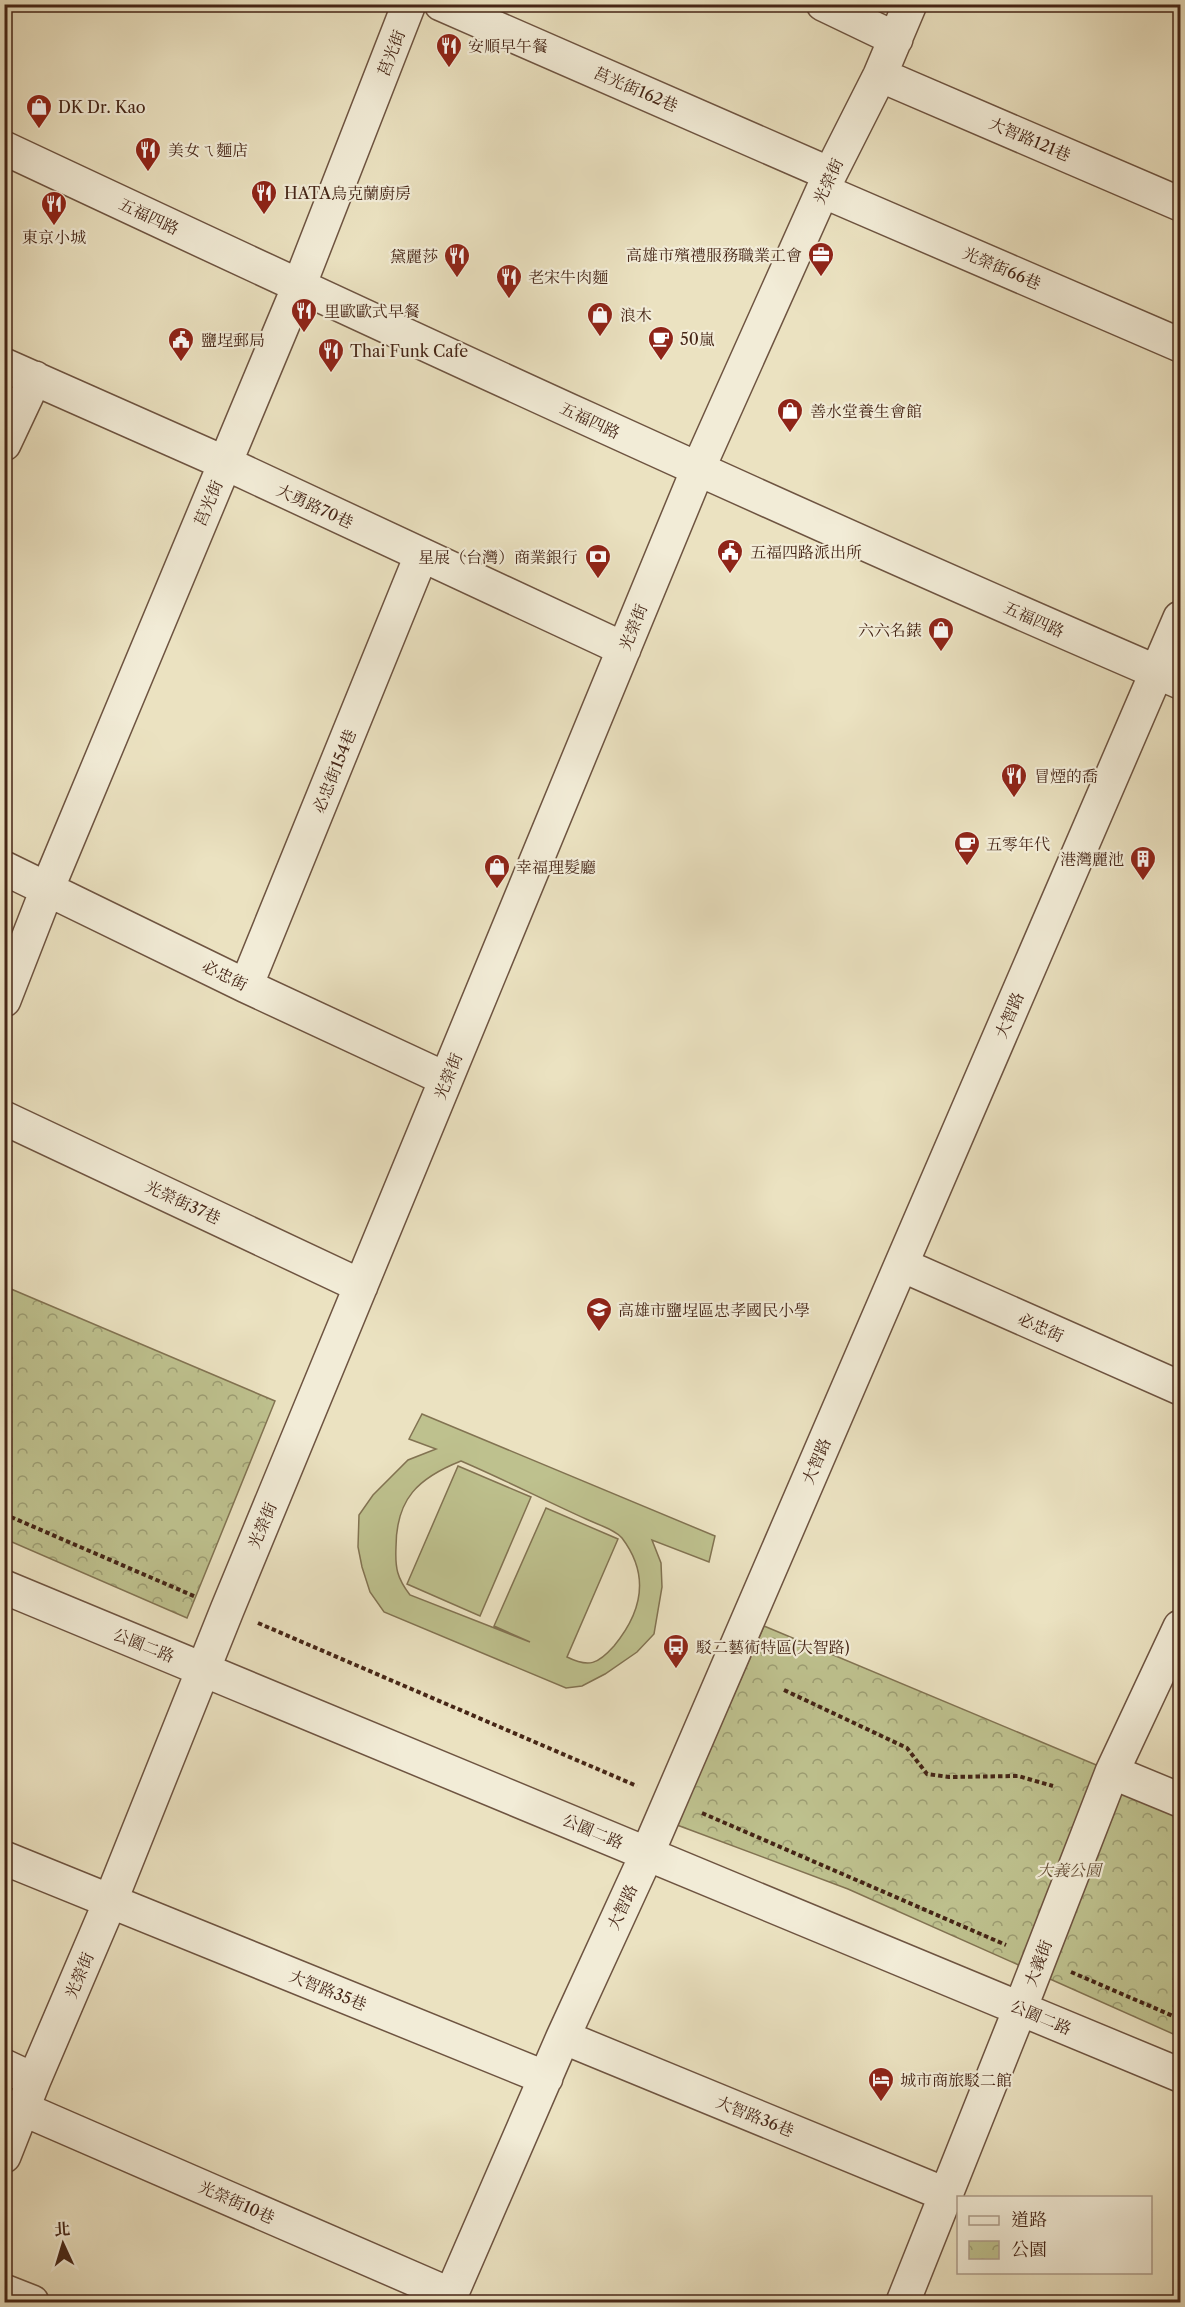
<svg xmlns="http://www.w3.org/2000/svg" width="1185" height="2307" viewBox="0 0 1185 2307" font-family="'Libre Caslon Text','Noto Serif TC',serif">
  <defs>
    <pattern id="park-crowns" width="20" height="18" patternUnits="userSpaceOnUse" patternTransform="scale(1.5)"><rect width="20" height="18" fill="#bec18e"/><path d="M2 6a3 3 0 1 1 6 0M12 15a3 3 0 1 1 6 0" fill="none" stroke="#9c9d73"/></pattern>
  </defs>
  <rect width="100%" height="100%" fill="#ebe2c1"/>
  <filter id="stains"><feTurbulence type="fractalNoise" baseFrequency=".00333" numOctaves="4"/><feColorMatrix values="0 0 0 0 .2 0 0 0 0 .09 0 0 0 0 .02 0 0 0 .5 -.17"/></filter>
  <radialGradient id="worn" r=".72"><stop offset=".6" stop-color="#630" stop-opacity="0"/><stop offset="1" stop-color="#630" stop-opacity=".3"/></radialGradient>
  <!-- park -->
  <path fill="url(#park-crowns)" stroke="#827352" stroke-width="1.5" d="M4 1286 275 1401 187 1618 5 1539Z
    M764 1626 1180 1800V2037L848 1889 677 1825Z"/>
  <!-- garden -->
  <path fill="#bec18e" stroke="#827352" stroke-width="1.5" fill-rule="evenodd" d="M422 1414 715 1536 709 1562 652 1540 661 1563 662 1587 654 1634 637 1652 605 1674 582 1686 566 1688 384 1612 370 1592 362 1567 358 1547 359 1515 373 1495 408 1460 436 1449 409 1439ZM461 1461C503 1479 544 1500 586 1519 596 1524 615 1529 622 1538 650 1575 642 1612 614 1646 598 1664 589 1668 567 1657L618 1539 546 1508 494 1626 530 1642 410 1595C397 1578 395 1568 396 1547 396 1499 418 1478 461 1461Z
    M458 1466 531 1497 480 1616 407 1584Z"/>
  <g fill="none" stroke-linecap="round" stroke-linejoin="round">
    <defs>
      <path id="minor" d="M441 4 830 174
        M823 4 896 39
        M880 75 1180 204
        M4 148C394 331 785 512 1180 682
        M823 191 1180 345
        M4 365 225 463 624 649
        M4 444 35 378
        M4 868 246 986 446 1079
        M246 986 421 556
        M4 1000 48 887 299 286 409 4
        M4 1118 361 1286
        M902 1265 1180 1388
        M4 1587 1180 2075
        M1112 1772 1180 1800
        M4 1858 546 2078
        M563 2037 947 2195
        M4 2066 34 2080
        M23 2109 451 2295
        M4 2156 34 2080 110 1902 227 1610 698 469 830 174 880 75 910 4
        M4 2291 32 2302
        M448 2302 563 2037 647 1854 1180 618
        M903 2302 1020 2009 1112 1772 1180 1627"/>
    </defs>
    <!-- minor casing -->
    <use href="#minor" stroke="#6e5441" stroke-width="36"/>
    <!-- path -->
    <path stroke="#452516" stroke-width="4" stroke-dasharray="4.5 3" stroke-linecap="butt" d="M4 1514 196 1597
      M258 1623 637 1786
      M784 1690 907 1748 927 1774 949 1777 1018 1776 1053 1786
      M702 1813 1006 1945
      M1071 1972 1180 2019"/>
    <!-- minor -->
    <use href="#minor" stroke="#f2ecd7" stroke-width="33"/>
  </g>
  <!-- icons -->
  <defs>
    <symbol id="restaurant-pin" viewBox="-11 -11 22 30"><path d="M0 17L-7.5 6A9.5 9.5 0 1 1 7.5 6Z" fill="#8f2418" stroke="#f2ecd7"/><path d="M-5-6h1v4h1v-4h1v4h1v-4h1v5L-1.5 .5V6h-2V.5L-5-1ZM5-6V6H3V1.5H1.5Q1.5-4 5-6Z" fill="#fff"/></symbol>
    <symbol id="shop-pin" viewBox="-11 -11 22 30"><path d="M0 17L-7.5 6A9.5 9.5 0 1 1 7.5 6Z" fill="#8f2418" stroke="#f2ecd7"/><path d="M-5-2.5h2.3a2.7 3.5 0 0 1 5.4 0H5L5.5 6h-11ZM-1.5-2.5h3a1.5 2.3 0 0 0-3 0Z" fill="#fff"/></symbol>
    <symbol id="office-pin" viewBox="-11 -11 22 30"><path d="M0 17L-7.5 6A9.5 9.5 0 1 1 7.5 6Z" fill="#8f2418" stroke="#f2ecd7"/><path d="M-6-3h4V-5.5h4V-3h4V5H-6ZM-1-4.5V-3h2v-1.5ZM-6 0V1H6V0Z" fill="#fff"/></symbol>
    <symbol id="cafe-pin" viewBox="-11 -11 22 30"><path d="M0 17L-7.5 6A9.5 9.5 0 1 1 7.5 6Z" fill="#8f2418" stroke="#f2ecd7"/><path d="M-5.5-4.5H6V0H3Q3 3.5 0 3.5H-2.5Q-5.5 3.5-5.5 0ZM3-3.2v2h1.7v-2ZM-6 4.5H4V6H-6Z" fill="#fff"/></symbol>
    <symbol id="civic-pin" viewBox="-11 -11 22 30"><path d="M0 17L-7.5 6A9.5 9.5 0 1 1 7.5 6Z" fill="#8f2418" stroke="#f2ecd7"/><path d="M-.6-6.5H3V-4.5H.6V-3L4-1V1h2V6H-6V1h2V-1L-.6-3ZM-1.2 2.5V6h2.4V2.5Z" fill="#fff"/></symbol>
    <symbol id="bank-pin" viewBox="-11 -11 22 30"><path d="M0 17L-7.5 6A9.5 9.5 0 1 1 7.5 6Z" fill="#8f2418" stroke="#f2ecd7"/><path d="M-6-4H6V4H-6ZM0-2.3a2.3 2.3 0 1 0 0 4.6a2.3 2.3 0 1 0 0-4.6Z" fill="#fff"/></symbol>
    <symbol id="building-pin" viewBox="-11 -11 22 30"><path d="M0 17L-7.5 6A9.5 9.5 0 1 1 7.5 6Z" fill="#8f2418" stroke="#f2ecd7"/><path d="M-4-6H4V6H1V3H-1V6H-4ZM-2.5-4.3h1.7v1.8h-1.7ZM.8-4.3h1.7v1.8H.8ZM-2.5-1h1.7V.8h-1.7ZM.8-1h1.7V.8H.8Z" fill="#fff"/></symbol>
    <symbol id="school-pin" viewBox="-11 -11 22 30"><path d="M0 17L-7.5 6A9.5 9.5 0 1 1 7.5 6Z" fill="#8f2418" stroke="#f2ecd7"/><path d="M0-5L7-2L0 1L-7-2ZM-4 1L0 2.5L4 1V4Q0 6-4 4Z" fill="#fff"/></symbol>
    <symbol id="bus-pin" viewBox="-11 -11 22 30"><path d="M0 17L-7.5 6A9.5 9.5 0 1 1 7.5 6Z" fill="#8f2418" stroke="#f2ecd7"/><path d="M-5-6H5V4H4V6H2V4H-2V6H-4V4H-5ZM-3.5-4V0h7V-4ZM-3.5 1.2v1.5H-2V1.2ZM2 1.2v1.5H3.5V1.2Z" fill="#fff"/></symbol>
    <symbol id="hotel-pin" viewBox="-11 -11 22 30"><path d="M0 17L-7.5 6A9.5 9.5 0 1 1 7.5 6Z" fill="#8f2418" stroke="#f2ecd7"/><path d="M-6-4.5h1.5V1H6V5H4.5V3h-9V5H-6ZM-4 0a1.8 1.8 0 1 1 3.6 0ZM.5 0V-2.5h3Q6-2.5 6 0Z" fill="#fff"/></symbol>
  </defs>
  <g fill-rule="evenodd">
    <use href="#restaurant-pin" x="434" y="31" width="30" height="40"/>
    <use href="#shop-pin" x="24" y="92" width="30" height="40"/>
    <use href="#restaurant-pin" x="133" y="135" width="30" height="40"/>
    <use href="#restaurant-pin" x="249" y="178" width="30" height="40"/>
    <use href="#restaurant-pin" x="39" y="189" width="30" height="40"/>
    <use href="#office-pin" x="806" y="240" width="30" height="40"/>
    <use href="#restaurant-pin" x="442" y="241" width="30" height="40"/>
    <use href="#restaurant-pin" x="494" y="262" width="30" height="40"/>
    <use href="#restaurant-pin" x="289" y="296" width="30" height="40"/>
    <use href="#shop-pin" x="585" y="300" width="30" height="40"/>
    <use href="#cafe-pin" x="646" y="324" width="30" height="40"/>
    <use href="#civic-pin" x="166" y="325" width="30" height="40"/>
    <use href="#restaurant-pin" x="316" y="336" width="30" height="40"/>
    <use href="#shop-pin" x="775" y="396" width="30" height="40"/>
    <use href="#civic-pin" x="715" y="537" width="30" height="40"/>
    <use href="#bank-pin" x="583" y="542" width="30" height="40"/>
    <use href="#shop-pin" x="926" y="615" width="30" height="40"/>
    <use href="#restaurant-pin" x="999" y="761" width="30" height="40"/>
    <use href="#cafe-pin" x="952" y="829" width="30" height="40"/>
    <use href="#building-pin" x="1128" y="844" width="30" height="40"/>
    <use href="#shop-pin" x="482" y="852" width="30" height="40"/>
    <use href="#school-pin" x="584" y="1295" width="30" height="40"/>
    <use href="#bus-pin" x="661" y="1632" width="30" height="40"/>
    <use href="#hotel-pin" x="866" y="2065" width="30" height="40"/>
  </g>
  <g text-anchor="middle" stroke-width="4.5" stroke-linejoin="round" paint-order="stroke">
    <!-- poi labels -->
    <g font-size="16" fill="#452516" stroke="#f2ecd7" text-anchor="start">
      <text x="468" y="52">安順早午餐</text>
      <text x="58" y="113">DK Dr. Kao</text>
      <text x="168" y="156">美女ㄟ麵店</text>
      <text x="284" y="199">HATA烏克蘭廚房</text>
      <text x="54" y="243" text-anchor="middle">東京小城</text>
      <text x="802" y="261" text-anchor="end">高雄市殯禮服務職業工會</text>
      <text x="438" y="262" text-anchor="end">黛麗莎</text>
      <text x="528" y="283">老宋牛肉麵</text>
      <text x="324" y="317">里歐歐式早餐</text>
      <text x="620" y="321">浪木</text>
      <text x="680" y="345">50嵐</text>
      <text x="201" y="346">鹽埕郵局</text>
      <text x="350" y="357">Thai Funk Cafe</text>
      <text x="810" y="417">善水堂養生會館</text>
      <text x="750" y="558">五福四路派出所</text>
      <text x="578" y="563" text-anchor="end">星展（台灣）商業銀行</text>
      <text x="922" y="636" text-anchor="end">六六名錶</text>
      <text x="1034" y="782">冒煙的喬</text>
      <text x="986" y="850">五零年代</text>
      <text x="1124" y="865" text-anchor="end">港灣麗池</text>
      <text x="516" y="873">幸福理髮廳</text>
      <text x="618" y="1316">高雄市鹽埕區忠孝國民小學</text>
      <text x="696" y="1653">駁二藝術特區(大智路)</text>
      <text x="900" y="2086">城市商旅駁二館</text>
    </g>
    <!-- street labels -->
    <g font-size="16" fill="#452516" stroke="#f2ecd7">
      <text transform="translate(391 53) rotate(-69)" y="6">莒光街</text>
      <text transform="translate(636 89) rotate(23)" y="6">莒光街162巷</text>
      <text transform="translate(1030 139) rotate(23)" y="6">大智路121巷</text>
      <text transform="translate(828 181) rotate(-65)" y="6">光榮街</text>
      <text transform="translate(149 216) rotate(25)" y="6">五福四路</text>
      <text transform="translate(1002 268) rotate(23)" y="6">光榮街66巷</text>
      <text transform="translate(590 420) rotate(25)" y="6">五福四路</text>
      <text transform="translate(208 503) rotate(-67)" y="6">莒光街</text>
      <text transform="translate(315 506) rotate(25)" y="6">大勇路70巷</text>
      <text transform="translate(1034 619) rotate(24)" y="6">五福四路</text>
      <text transform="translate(633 627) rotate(-68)" y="6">光榮街</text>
      <text transform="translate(334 771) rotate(-68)" y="6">必忠街154巷</text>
      <text transform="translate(225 975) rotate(26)" y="6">必忠街</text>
      <text transform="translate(1009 1015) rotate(-67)" y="6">大智路</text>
      <text transform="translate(448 1076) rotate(-68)" y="6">光榮街</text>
      <text transform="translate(183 1202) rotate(25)" y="6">光榮街37巷</text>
      <text transform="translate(1041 1327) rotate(24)" y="6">必忠街</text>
      <text transform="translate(816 1461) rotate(-67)" y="6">大智路</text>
      <text transform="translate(262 1525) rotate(-67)" y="6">光榮街</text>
      <text transform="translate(144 1645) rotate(22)" y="6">公園二路</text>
      <text transform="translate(593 1831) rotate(23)" y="6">公園二路</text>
      <text transform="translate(622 1907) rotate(-65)" y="6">大智路</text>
      <text transform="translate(1038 1963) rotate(-69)" y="6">大義街</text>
      <text transform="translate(79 1975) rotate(-67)" y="6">光榮街</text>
      <text transform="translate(328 1990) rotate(22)" y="6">大智路35巷</text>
      <text transform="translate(1041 2017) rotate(23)" y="6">公園二路</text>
      <text transform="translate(755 2116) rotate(22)" y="6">大智路36巷</text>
      <text transform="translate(237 2202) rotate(24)" y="6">光榮街10巷</text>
    </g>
    <!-- park labels -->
    <g font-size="16" font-style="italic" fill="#634c34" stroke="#f2ecd7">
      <text x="1069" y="1876">大義公園</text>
    </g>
  </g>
  <!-- margin -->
  <rect width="1185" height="2307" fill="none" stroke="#ebe2c1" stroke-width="24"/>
  <rect x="6" y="6" width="1173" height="2295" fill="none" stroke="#452516" stroke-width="3"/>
  <rect x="12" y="12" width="1161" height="2283" fill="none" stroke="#452516" stroke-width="1.5"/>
  <!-- legend -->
  <rect x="957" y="2196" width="195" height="78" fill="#f2ecd7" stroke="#ad9c8a" stroke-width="1.5"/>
  <rect x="969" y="2216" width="30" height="9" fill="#f2ecd7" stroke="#ad9c8a" stroke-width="1.5"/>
  <text x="1011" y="2226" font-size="18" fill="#452516">道路</text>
  <rect x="969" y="2241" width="30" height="18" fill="url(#park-crowns)" stroke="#ad9c8a" stroke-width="1.5"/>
  <text x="1011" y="2256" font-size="18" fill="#452516">公園</text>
  <!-- north arrow -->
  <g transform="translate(63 2244) rotate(356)" stroke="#f2ecd7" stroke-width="4.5" paint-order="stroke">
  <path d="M0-4.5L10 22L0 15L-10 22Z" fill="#452516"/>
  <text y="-9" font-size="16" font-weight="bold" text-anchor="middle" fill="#452516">北</text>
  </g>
  <rect width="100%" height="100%" filter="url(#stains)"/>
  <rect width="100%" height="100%" fill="url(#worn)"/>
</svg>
